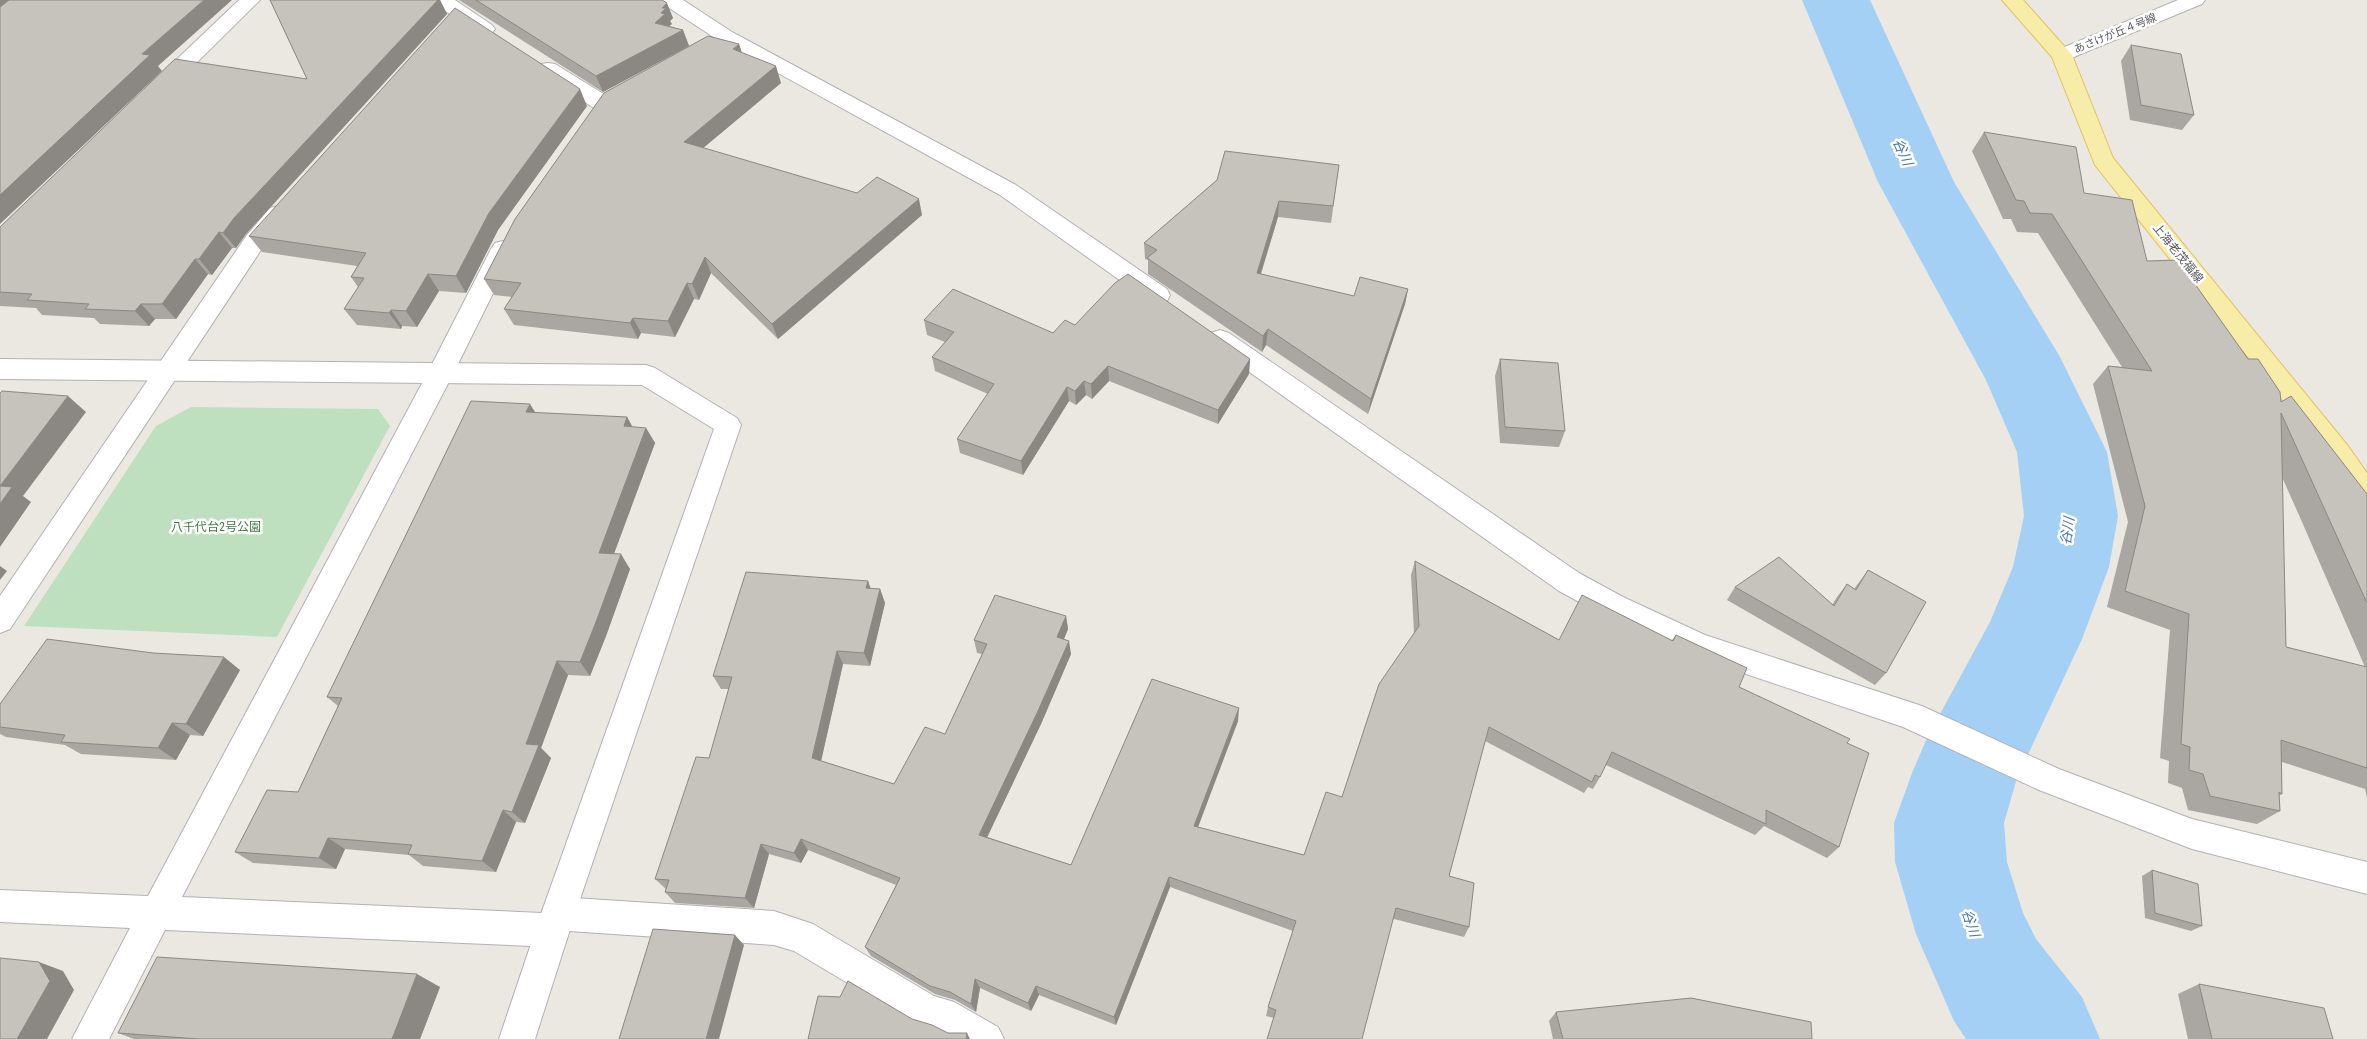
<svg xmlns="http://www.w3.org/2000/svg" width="2367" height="1039" viewBox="0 0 2367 1039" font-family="'Roboto Condensed','Noto Sans JP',sans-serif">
  <rect width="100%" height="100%" fill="#eae8e0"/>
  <!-- green -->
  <path fill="#bee0bf" d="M191 407 378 409 390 426 277 637 24 626 156 426Z"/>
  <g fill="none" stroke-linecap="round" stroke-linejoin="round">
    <!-- river -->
    <path fill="#a4d0f6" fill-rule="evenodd" d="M1802 0H1870L1954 182 2060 357 2107 452 2118 516 2109 567 2082 639 2017 778 2004 823 2007 862 2023 913 2036 939 2082 997 2100 1039H1966L1954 1021 1916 934 1895 862 1894 823 1912 773 1927 738 1990 622 2013 567 2024 516 2017 452 1986 380 1878 182Z"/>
    <defs>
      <path id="street" d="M239 0H260L167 92 160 94 153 92 149 87 153 82Z
        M432 0H455L492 25 495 29 492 33 485 35 478 33 435 4Z
        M660 0H683L732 32 1016 185 1167 289 1170 295 1167 301 1158 304 1149 301 1000 195 718 40 663 4Z
        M2178 0H2205L2202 4 2069 59 2062 61 2055 59 2052 55 2055 51Z
        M548 63 555 64 610 98 613 103 610 108 602 110 594 108 541 74 538 69 541 64Z
        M278 206 286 208 289 214 263 247 10 629 0 633V596L247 235 270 208Z
        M503 241 511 243 515 249 454 372 182 897 542 913 546 902 558 897 774 911 813 924 934 996 954 1002 998 1027 1004 1039H952L938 1031 918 1025 794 951 774 945 569 931 565 942 553 947 165 930 109 1039H72L130 928 0 922V890L148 896 428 372 491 249 495 243Z
        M1220 330 1229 333 1579 573 1623 597 1705 635 1922 706 2059 769 2192 819 2367 862V894L2192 849 2039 790 1903 727 1687 654 1603 615 1559 591 1211 345 1208 339 1211 333Z"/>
      <path id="secondary" d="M0 359 646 365 655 368 737 418 741 425 575 914 535 1039H499L541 914 714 429 642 385 0 379Z"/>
      <path id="primary" d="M2002 0H2023L2072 55 2113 158 2348 446 2367 473V506L2357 503 2330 460 2095 165 2052 57Z"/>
    </defs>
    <!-- street casing -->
    <use href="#street" stroke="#b0b2b6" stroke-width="2"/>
    <!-- secondary casing -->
    <use href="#secondary" stroke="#b0b2b6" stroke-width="2"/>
    <!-- primary casing -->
    <use href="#primary" stroke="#e3c160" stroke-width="2"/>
    <!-- street -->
    <use href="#street" fill="#fff" fill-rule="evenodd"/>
    <!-- secondary -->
    <use href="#secondary" fill="#fff" fill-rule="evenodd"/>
    <!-- primary -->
    <use href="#primary" fill="#f7eca8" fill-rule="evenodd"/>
  </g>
  <!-- wall -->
  <path fill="#aaa7a2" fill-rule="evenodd" d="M270 0H440L447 14 246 234 236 248H232L212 275 208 274 176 319H155L149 326 100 324 94 318 42 315 36 308 0 306V227L307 79Z
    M459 0H662L673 18 670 21 672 24 669 26 683 30 689 46 603 92Z
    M739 44 742 53 781 83 703 148 922 215 778 339 711 273 699 300 694 299 675 337 641 333 638 339 514 325 504 309 512 297 494 295 484 279Z
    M2131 45 2194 115 2182 130 2130 120 2121 61Z
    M587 106 498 230 466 293 439 291 417 327 402 326 401 329 357 325 344 309 358 287 351 277 357 266 262 252 249 236Z
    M1984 132 2084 193 2147 261 2248 359 2281 402 2367 494V798L2365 789 2282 762V794L2279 796 2280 811 2257 824 2188 810 2182 788 2168 783 2169 761 2160 758 2170 630 2107 607 2128 522 2093 384 2108 366 2122 367 2038 233 2017 232 2011 219H2003L1972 151ZM2282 477 2302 522 2365 667 2286 647Z
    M1339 165 1331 223 1278 217 1261 274 1354 296 1408 289 1405 304 1368 414 1266 345 1262 352 1148 274V260L1145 259 1144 243 1217 180Z
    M924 320 1053 333 1075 325 1250 359 1249 374 1218 424 1109 381 1092 399 1086 395 1076 405 1069 401 1023 475 960 453 957 439 988 394 935 371 932 357 945 342 927 335Z
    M1500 359 1565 431 1559 447 1500 443 1495 376Z
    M535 413 627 417 632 427 646 428 655 443 614 554 630 569 606 636 590 676 568 675 541 748 551 758 525 823 516 822 496 872 423 866 409 855 345 849 336 869 253 863 235 852 298 792 338 706 327 697Z
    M1415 561 1559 640H1672L1676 635 1739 687 1847 743 1839 847 1827 858 1764 826 1755 835 1606 765 1600 777 1593 789 1588 787 1584 793 1485 741 1449 876 1469 927 1464 937 1394 919 1274 1018 1266 1016 1268 1007 1293 931 1170 887 1116 1025 1039 995 1031 1011 980 988 976 1012 955 1000 935 994 871 956 865 947 896 885 808 850 801 863 769 854 754 908 675 903 665 892 666 889 655 879 709 758 729 689H721L713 676 868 581 870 588 880 589 885 603 870 666 843 664 821 761 894 784 945 734 982 654 977 653 974 640 1066 616 1068 629 1064 639 1071 654 1041 724 987 837 1071 865 1238 721 1197 827 1304 855 1342 797 1414 633 1411 575Z
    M1868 570 1886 673 1875 685 1727 600 1735 587 1832 605 1837 597 1847 584 1854 589Z
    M240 670 203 736 190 735 176 760 81 754 65 745 6 737 0 734V704Z
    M2152 870 2202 926 2191 931 2145 918 2142 876Z
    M2199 984 2333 1039H2188L2178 994Z
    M440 987 420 1039H134L118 1033Z
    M1556 1012 1812 1039H1553L1549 1021Z"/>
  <!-- shaded-wall -->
  <path fill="#8b8884" d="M0 0H13L0 10Z
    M204 0H232L158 66 162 71 0 224V195L142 54Z
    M438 0H440L447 14 246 234 236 248 223 233 234 218Z
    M667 3 673 18 670 21 672 24 669 26 655 23 662 8Z
    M683 30 689 46 603 92 596 76Z
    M739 44 744 60 733 49Z
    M776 66 781 83 690 159 684 142Z
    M580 89 587 106 498 230 466 293 456 276 489 213Z
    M919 199 922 215 778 339 772 324Z
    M1279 201 1278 217 1256 289 1257 273Z
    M219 232 232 248 212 275 199 259Z
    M705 257 711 273 699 300 692 284Z
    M195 259 208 274 176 319 162 304Z
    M428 274 439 291 417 327 406 311Z
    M687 283 694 299 675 337 668 321Z
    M1408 289 1405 304 1368 414 1371 399Z
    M141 304 155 319 149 326 135 311Z
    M391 310 402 326 401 329 389 313Z
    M633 318 641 333 638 339 630 323Z
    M1268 329 1266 345 1262 352 1263 336Z
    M1250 359 1249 374 1218 424V410Z
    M1108 366 1109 381 1092 399 1091 384Z
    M1084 381 1086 395 1076 405 1075 391Z
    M1067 387 1069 401 1023 475 1021 461Z
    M68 396 86 412 23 496 31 502 0 547V486Z
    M530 404 540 420 526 412Z
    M627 417 636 433 624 426Z
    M646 428 655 443 609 567 599 553Z
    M621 554 630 569 606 636 590 676 580 662Z
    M0 566 7 571 0 580Z
    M868 581 873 595 866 588Z
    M880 589 885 603 870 666 864 653Z
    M1066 616 1068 629 1059 651 1057 637Z
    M1069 641 1071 654 1041 724 983 846 979 835Z
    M837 651 843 664 819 770 812 758Z
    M224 657 240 670 203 736 186 724Z
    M557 661 568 675 541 748 551 758 525 823 512 812 526 744Z
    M1239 708 1238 721 1194 838V826Z
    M172 723 190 735 176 760 158 748Z
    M503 810 516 822 496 872 482 861Z
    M328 838 345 849 336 869 319 858Z
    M801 839 808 850 801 863 794 853Z
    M761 844 769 854 754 908 745 898Z
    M1169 877 1170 887 1116 1025 1114 1017Z
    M735 935 744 945 719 1039H706Z
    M39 962 63 971 74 990 47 1039H17Z
    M417 974 440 987 420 1039H392Z
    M975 979 980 988 976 1012 971 1004Z
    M1036 986 1039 995 1031 1011 1028 1003Z
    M967 1033 970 1039H966Z"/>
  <!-- building -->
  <path fill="#c6c2bc" stroke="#8b8884" d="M9 0H204L142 54 150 55 0 195V7Z
    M270 0H438L234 218 223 233 219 232 199 259H195L162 304H141L135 311 85 309 89 304 27 300 32 294 0 292V227L175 59 307 79Z
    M476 0H662L667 3 662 8H666L661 13 665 14 655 23 683 30 596 76Z
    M455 8 580 89 489 213 456 276 428 274 406 311 391 310 389 313 344 309 364 278 351 277 366 253 249 236Z
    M708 36 739 44 733 49 776 66 684 142 857 193 877 177 919 199 772 324 705 257 692 284 687 283 668 321 633 318 630 323 504 309 521 283 484 279 515 219 604 93Z
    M2131 45 2181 54 2194 115 2141 105Z
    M1984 132 2076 147 2084 193 2132 200 2147 261 2178 260 2248 359H2258L2280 392 2281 402 2291 396 2367 494V603L2281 413 2286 647 2367 667V768L2281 740 2282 794 2279 792 2280 811 2210 796 2203 774 2189 770 2190 747 2181 744 2189 614 2125 591 2145 506 2108 366 2152 371 2052 214 2030 213 2024 201 2016 200Z
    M1225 151 1339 165 1333 206 1279 201 1257 273 1354 296 1360 277 1408 289 1371 399 1268 329 1263 336 1147 258 1157 250 1144 243 1217 180Z
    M1128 274 1250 359 1218 410 1108 366 1091 384 1084 381 1075 391 1067 387 1021 461 957 439 994 384 932 357 954 332 924 320 953 289 1053 333 1065 320 1075 325 1115 283Z
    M1500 359 1558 363 1565 431 1505 427Z
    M2 391 68 396 0 486V393Z
    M471 401 530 404 526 412 627 417 624 426 646 428 599 553 621 554 596 622 580 662 557 661 526 744 539 745 512 812 503 810 482 861 408 854 412 845 328 838 319 858 235 852 267 790 298 792 342 698 327 697Z
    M0 486 12 487 0 504Z
    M1779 557 1834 606 1847 584 1856 590 1868 570 1926 602 1886 673 1735 587Z
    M1415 561 1559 640 1582 595 1673 641 1676 635 1747 668 1739 687 1850 739 1847 743 1869 753 1839 847 1766 810V824L1612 752 1600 777 1595 775 1592 782 1489 727 1449 876 1474 883 1469 927 1396 908 1362 1039H1267L1276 1010 1268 1007 1296 921 1169 877 1114 1017 1036 986 1028 1003 975 979 971 1004 950 992 930 986 865 947 900 878 801 839 794 853 761 844 745 898 665 892 669 880 655 879 696 757 709 758 732 677 713 676 746 572 868 581 866 588 880 589 864 653 837 651 812 758 894 784 925 727 945 734 987 644 974 640 995 595 1066 616 1057 637 1069 641 1038 711 979 835 1071 865 1152 679 1239 708 1194 826 1304 855 1326 792 1342 797 1379 684 1419 626Z
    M47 639 153 653 224 657 186 724 172 723 158 748 61 742 65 735 0 727V704Z
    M2152 870 2198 884 2202 926 2155 913Z
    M653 929 735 935 706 1039H619Z
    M157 957 417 974 392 1039H199L118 1033Z
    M0 958 39 962 50 981 17 1039H0Z
    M848 981 912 1019 932 1025 948 1033H967L966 1039H808L818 996 840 997Z
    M2199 984 2324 1008 2333 1039H2212Z
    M1691 998 1811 1022 1812 1039H1563L1556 1012Z"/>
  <g text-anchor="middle" stroke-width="5" stroke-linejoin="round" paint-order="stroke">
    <!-- far-street labels -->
    <g font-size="11" fill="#595b5f" stroke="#fff">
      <text transform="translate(2115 33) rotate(-22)" y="4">あさけが丘４号線</text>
    </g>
    <!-- street labels -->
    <g font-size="12" fill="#595b5f" stroke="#fff">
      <text transform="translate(2178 253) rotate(51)" y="4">上海老茂福線</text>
    </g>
    <!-- park labels -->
    <g font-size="12" fill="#3b7c3f" stroke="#fff">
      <text x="216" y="531">八千代台2号公園</text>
    </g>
    <!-- water labels -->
    <g font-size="14" font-style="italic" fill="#4777ae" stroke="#fff">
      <text transform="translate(1903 152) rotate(66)" y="5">谷川</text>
      <text transform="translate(2067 531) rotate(-82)" y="5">谷川</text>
      <text transform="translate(1971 923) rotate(71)" y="5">谷川</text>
    </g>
  </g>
</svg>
